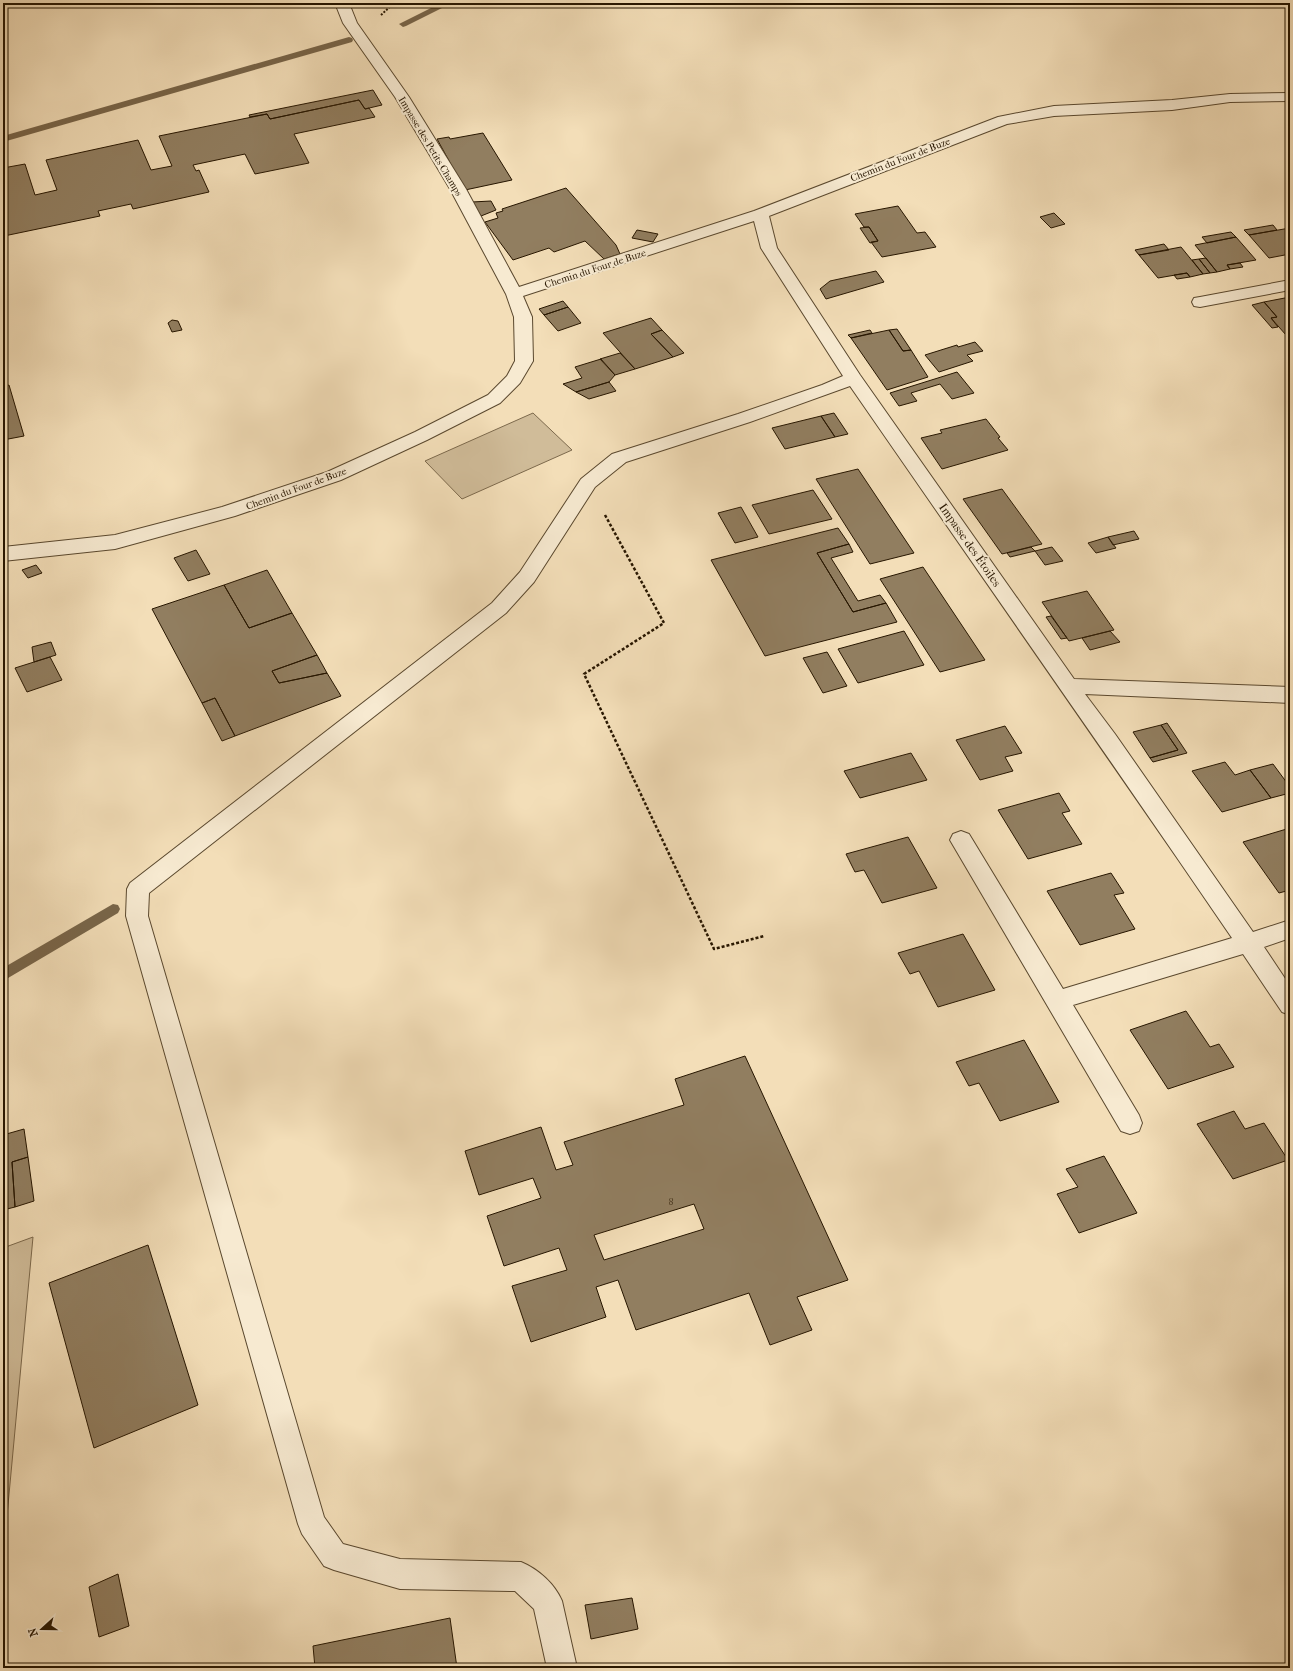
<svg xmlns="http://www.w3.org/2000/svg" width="1293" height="1671" viewBox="0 0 1293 1671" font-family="'IM FELL French Canon',serif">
  <rect width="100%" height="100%" fill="#f3deb8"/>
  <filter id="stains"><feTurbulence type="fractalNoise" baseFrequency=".005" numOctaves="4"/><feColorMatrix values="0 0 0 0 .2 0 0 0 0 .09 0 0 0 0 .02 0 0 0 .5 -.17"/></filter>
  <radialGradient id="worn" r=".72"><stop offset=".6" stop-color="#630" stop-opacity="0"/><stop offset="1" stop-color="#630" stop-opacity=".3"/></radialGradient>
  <!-- green -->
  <path fill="#d0bc99" stroke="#7c694c" d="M533 413 572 450 462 499 425 461Z
    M33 1237 3 1559V1248Z"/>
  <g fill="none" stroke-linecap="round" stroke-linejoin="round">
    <!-- stream -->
    <path fill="#786549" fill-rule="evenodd" d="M441 3H452L406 26 403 27 399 24Z
      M349 37 352 38 353 40 352 42 3 142V136Z
      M113 904 118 905 120 909 118 913 3 981V968Z"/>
  </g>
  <!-- building -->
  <path fill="#917e60" stroke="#271600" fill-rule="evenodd" d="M373 90 382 105 365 109 359 100 270 119 267 114 250 117 249 115Z
    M359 100 365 109 369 108 375 117 294 134 309 163 255 174 245 154 193 165 196 171 199 170 209 192 133 209 131 204 98 211 100 216 4 236 3 168 25 164 35 195 57 190 46 160 138 140 151 170 172 166 159 136 267 114 270 119Z
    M483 133 512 180 465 190 437 139 449 137 450 139Z
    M566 188 616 245 620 254 604 259 585 241 554 252 549 248 513 260 485 222 498 218 496 213 503 211 502 209Z
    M491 201 496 210 481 216 472 202Z
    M898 206 917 233 925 232 936 247 882 257 871 242 878 241 869 227H864L855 214Z
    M1054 213 1065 224 1051 228 1040 217Z
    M1273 225 1277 230 1249 235 1244 230Z
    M869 227 878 241 870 243 860 228Z
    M1290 228V254L1269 258 1249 235Z
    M637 230 658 234 653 242 632 238Z
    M1231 232 1236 237 1207 243 1202 237Z
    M1236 237 1256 260 1227 265 1230 269 1217 272 1195 245Z
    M1164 244 1169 250 1139 255 1135 250Z
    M1181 247 1203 274 1190 277 1187 273 1158 278 1139 255Z
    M1206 258 1217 272 1210 273 1199 259Z
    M1199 259 1210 273 1203 274 1192 260Z
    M1240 263 1243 267 1230 269 1227 265Z
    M876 271 884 282 826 299 820 289 830 281Z
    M1187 273 1190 277 1177 279 1174 275Z
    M1290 297V334L1286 335 1271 318 1277 317 1264 302Z
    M563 301 568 307 544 315 539 309Z
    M1264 302 1277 317 1271 318 1278 327 1272 328 1252 305Z
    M568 307 581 323 558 331 544 315Z
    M651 318 662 330 651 334 673 357 635 369 603 333Z
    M172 320 178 321 182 330 172 332 168 323Z
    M897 329 911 350 903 351 889 330Z
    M662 330 684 353 673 357 651 334Z
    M870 330 872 333 851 338 848 335Z
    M889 330 903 351 911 350 928 377 887 390 851 338Z
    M975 342 983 351 967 355 973 361 939 372 925 355 957 345 958 347Z
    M620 353 635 369 615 375 600 359Z
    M601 359 615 375 609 382 576 392 563 384 582 378 575 367Z
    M957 372 974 393 952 399 940 384 911 393 917 401 899 406 890 393Z
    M609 382 616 391 589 399 576 392Z
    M9 385 24 436 3 440V387Z
    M834 413 848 434 835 437 821 416Z
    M821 416 835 437 785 449 772 428Z
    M986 419 1000 437 998 438 1008 450 942 469 921 438 942 433 940 430Z
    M858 469 914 553 870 564 816 479Z
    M1002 489 1042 544 1002 554 963 499Z
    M813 490 832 519 769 534 752 505Z
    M741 507 758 537 735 543 718 513Z
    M838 528 849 544 817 553 853 612 886 603 897 622 765 656 711 560Z
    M1134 531 1139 539 1113 545 1108 537Z
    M1108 537 1116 548 1096 553 1088 543Z
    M849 544 853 552 831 558 858 601 880 595 886 603 853 612 817 553Z
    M1031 547 1035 551 1010 557 1007 553Z
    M1052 547 1063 561 1045 565 1035 551Z
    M196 550 210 574 188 581 174 558Z
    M36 565 42 573 28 578 22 570Z
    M923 567 985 660 940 672 880 579Z
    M267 570 292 613 249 628 224 585Z
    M224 585 249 628 292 613 317 655 272 671 279 683 327 673 341 696 235 736 215 698 202 703 152 609Z
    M1087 591 1114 630 1069 641 1042 602Z
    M1051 616 1067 638 1061 639 1046 617Z
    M904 631 924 665 858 683 838 649Z
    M1110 631 1120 642 1090 650 1082 638Z
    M51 642 56 655 34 662 32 647Z
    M827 652 847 686 823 693 803 658Z
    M317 655 327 673 279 683 272 671Z
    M50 657 62 680 27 692 15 668Z
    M215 698 235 736 222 741 202 703Z
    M1167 723 1187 753 1153 762 1150 758 1178 750 1161 725Z
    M1161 725 1178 750 1150 758 1133 732Z
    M1005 726 1022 753 1005 757 1013 771 980 780 956 740Z
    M911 753 927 780 860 798 844 771Z
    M1225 762 1235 775 1250 770 1271 798 1222 812 1192 771Z
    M1273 764 1290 787V793L1271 798 1250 770Z
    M1059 793 1070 811 1062 813 1082 844 1028 859 998 810Z
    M1290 828V890L1279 893 1243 842Z
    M908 837 937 888 882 903 864 870 855 872 846 854Z
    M1111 873 1124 893 1114 895 1135 929 1080 945 1047 891Z
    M963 934 995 990 938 1007 919 971 910 974 898 953Z
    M1186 1011 1210 1047 1219 1044 1234 1067 1168 1089 1130 1030Z
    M1024 1040 1059 1102 1000 1121 979 1083 969 1086 956 1062Z
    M745 1056 848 1280 797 1297 812 1330 770 1345 749 1293 636 1330 618 1280 596 1287 606 1317 531 1342 512 1286 567 1270 559 1248 504 1266 487 1216 541 1198 533 1178 479 1195 465 1151 541 1127 556 1170 573 1165 564 1142 684 1105 675 1079ZM694 1204 704 1229 604 1260 594 1235Z
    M1234 1111 1245 1129 1264 1123 1288 1160 1233 1179 1197 1124Z
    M24 1129 28 1157 12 1162 15 1207 3 1210V1135Z
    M1104 1156 1137 1213 1079 1233 1057 1194 1078 1187 1066 1169Z
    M28 1157 34 1201 15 1207 12 1162Z
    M148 1245 198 1405 94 1448 49 1283Z
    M118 1574 129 1626 99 1637 89 1587Z
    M632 1598 638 1629 591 1639 585 1605Z
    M450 1618 457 1668H315L313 1646Z"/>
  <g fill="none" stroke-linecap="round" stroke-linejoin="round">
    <defs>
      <path id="minor" d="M335 3H349L357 23 409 97 466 189 519 287 754 211 998 117 1054 106 1172 100 1230 94 1290 93V101L1230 102 1172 110 1054 116 1007 124 769 216 777 248 860 375 1074 679 1290 687V703L1085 694 1115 734 1253 932 1290 920V938L1264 947 1290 986V1015L1282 1012 1243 954 1073 1005 1139 1115 1142 1123 1139 1131 1130 1134 1121 1131 950 840 953 834 961 831 969 834 1063 989 1232 938C1106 753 977 570 850 386L750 422 626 462 595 487 534 582 506 613 149 893 148 916 324 1517 343 1544 400 1559 521 1562C538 1569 555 1584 562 1601L577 1668H547L534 1609 515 1591 400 1589 334 1570 324 1566 302 1534 298 1524 126 916 127 889 130 883 492 603 520 572 581 479 612 454 738 414 822 385 843 376 761 248 754 221 523 296 532 317 533 361 520 383 500 403 427 440 341 480 235 516 115 549 3 561V547L115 535 222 507 327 472 415 432 488 395 507 376 515 361 514 317 506 294 450 189 395 97 343 23Z
        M1290 280V290L1200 307 1194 306 1192 302 1194 298 1200 297Z"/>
    </defs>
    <!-- minor casing -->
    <use href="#minor" stroke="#5a482e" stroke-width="2"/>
    <!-- path-far1 -->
    <path stroke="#271600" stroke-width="2" stroke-dasharray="2 1.5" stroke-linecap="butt" d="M381 15 394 3"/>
    <!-- path -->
    <path stroke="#271600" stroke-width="2.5" stroke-dasharray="3 2" stroke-linecap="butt" d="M605 515 664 623 584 674 714 949 764 936"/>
    <!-- minor -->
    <use href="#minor" fill="#f7ead1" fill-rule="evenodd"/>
  </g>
  <g text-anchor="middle" stroke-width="4" stroke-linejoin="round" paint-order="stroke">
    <!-- far-street labels -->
    <g font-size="10" fill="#271600" stroke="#f7ead1">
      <text transform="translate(431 146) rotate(59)" y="4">Impasse des Petits Champs</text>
      <text transform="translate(900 159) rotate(-21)" y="4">Chemin du Four de Buze</text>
      <text transform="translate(595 268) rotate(-18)" y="4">Chemin du Four de Buze</text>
      <text transform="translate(296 488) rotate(-20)" y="4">Chemin du Four de Buze</text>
    </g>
    <!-- number labels -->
    <g font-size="10" fill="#423018">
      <text x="671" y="1205">8</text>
    </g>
    <!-- street labels -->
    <g font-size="12" fill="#271600" stroke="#f7ead1">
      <text transform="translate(970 545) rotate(55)" y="4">Impasse des Étoiles</text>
    </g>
  </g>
  <!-- margin -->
  <rect width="1293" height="1671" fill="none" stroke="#f3deb8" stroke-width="16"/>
  <rect x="4" y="4" width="1285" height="1663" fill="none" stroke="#271600" stroke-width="2"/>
  <rect x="8" y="8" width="1277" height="1655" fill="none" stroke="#271600"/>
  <!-- north arrow -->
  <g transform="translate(42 1629) rotate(249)" stroke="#f7ead1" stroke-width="3" paint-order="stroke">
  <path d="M0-3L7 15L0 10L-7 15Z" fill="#271600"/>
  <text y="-6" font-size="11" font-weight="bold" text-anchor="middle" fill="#271600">N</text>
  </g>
  <rect width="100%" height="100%" filter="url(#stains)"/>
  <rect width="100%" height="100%" fill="url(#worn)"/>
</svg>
